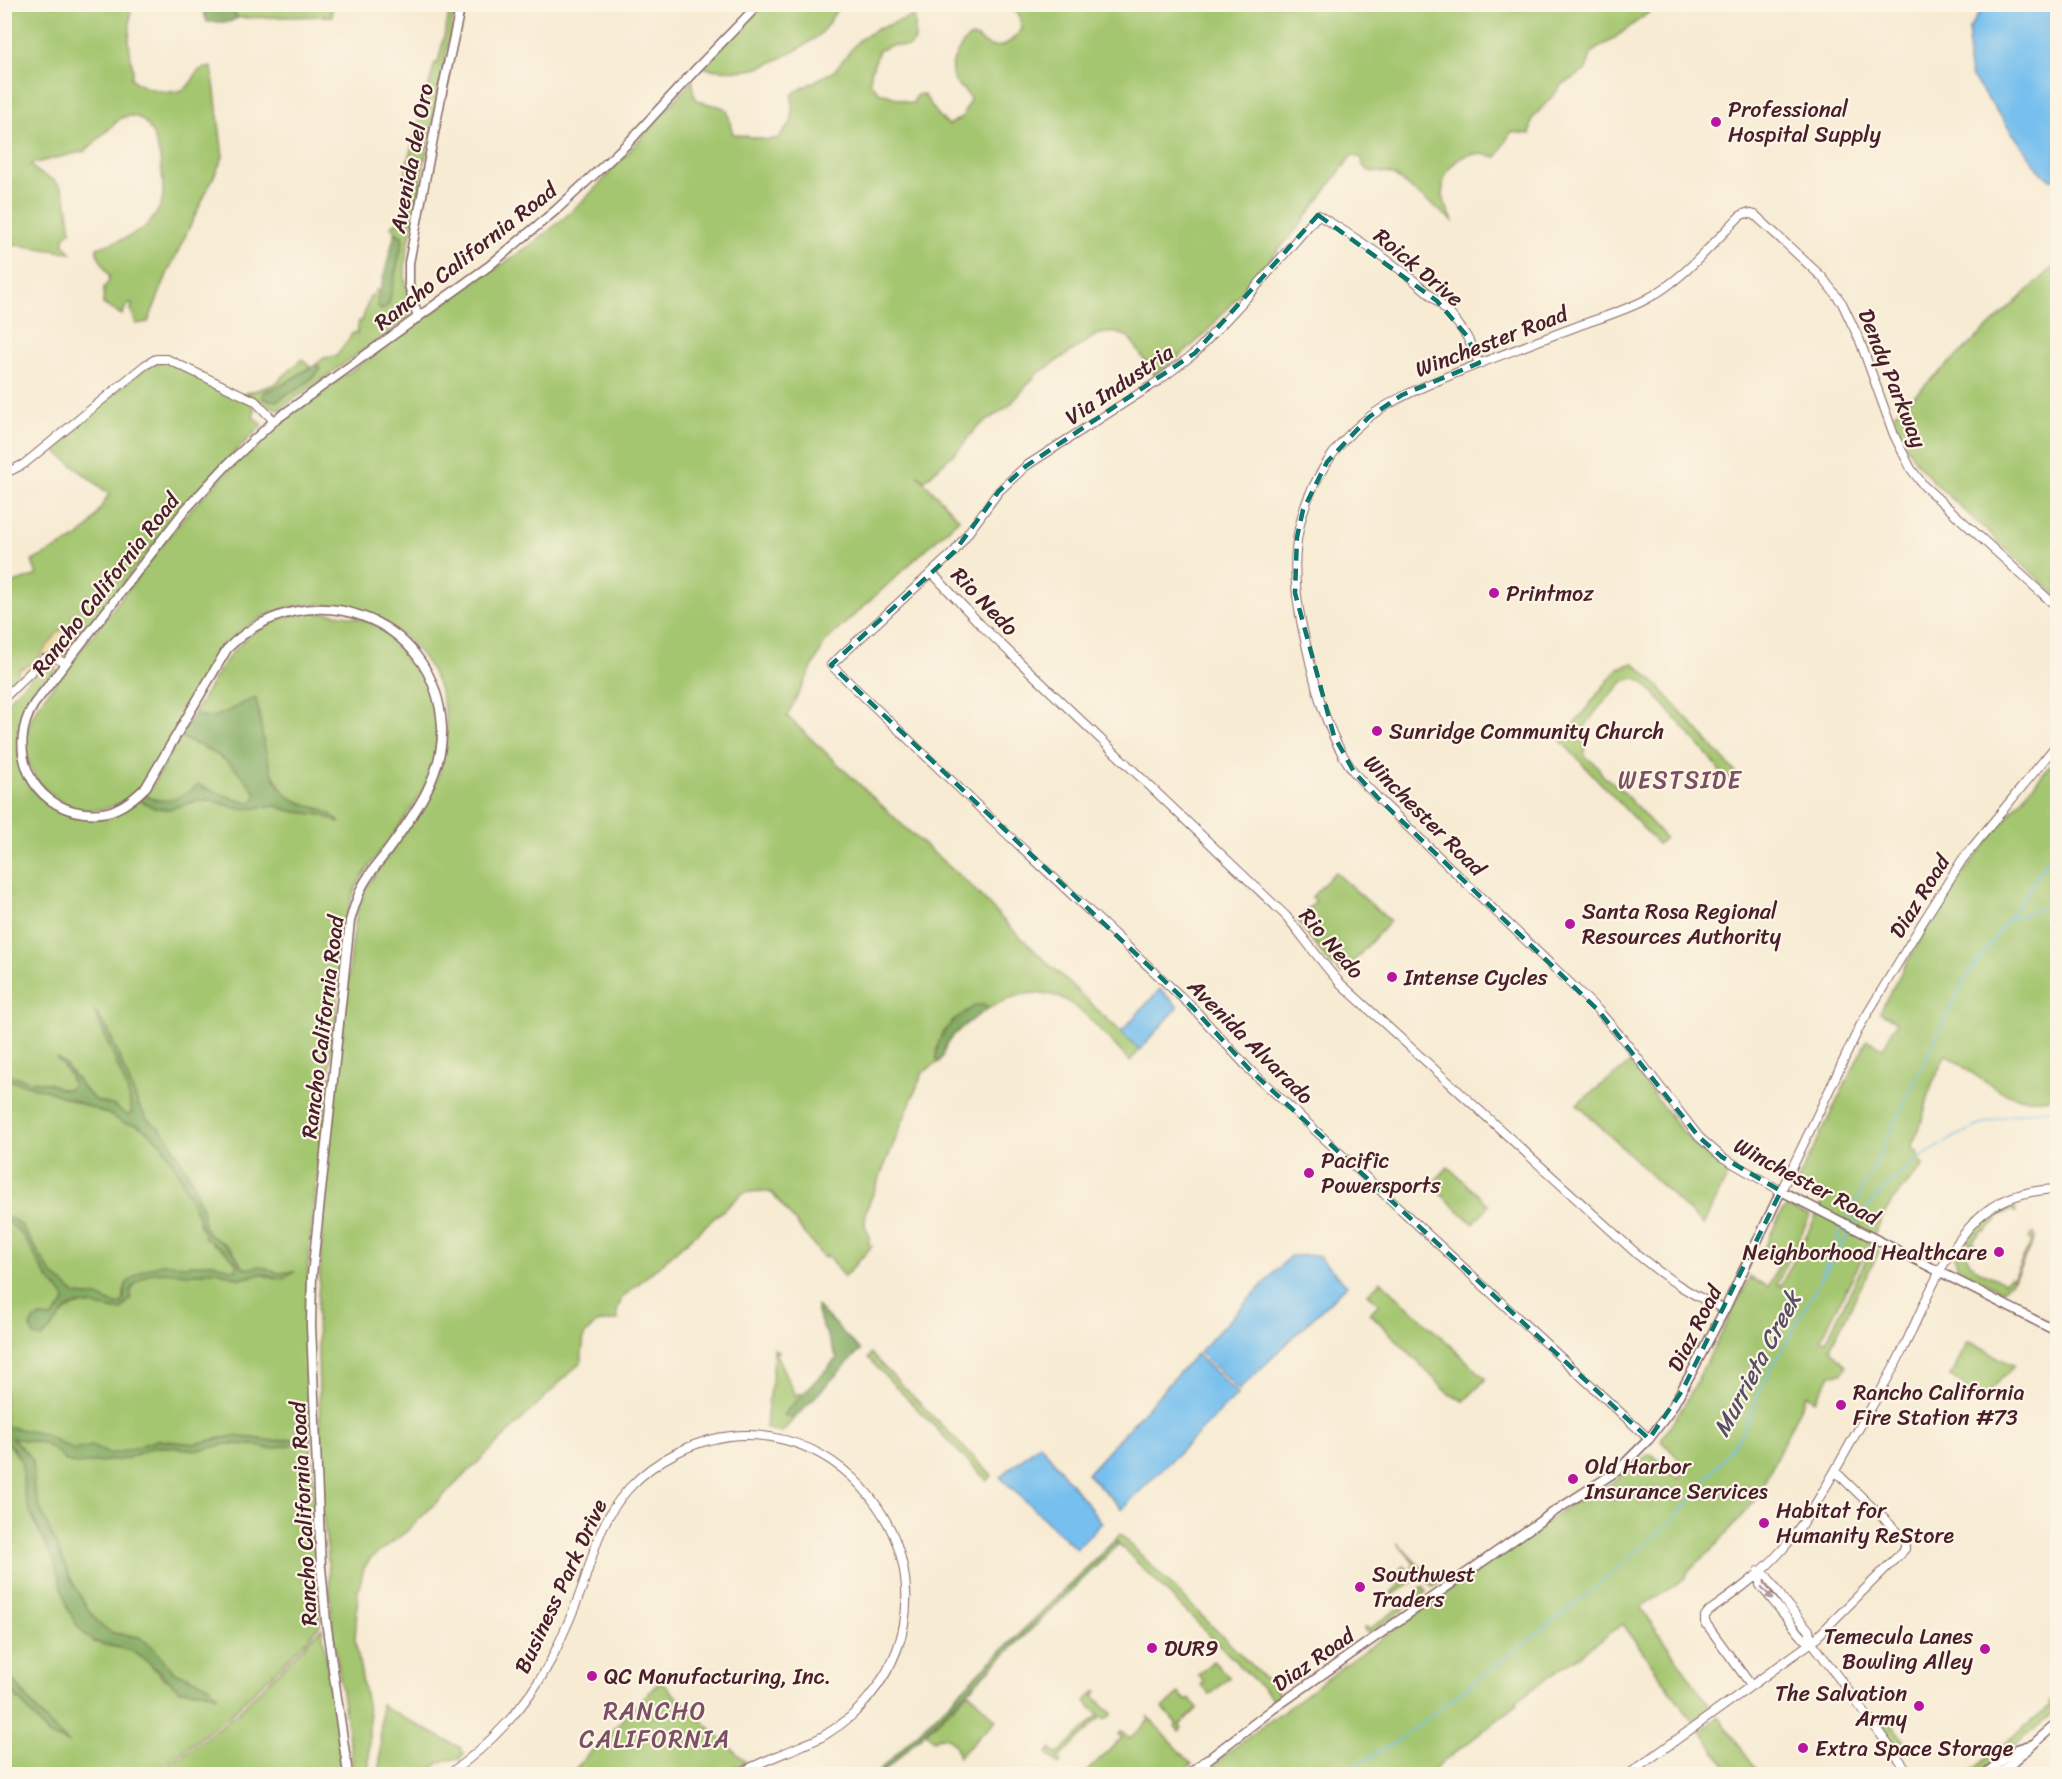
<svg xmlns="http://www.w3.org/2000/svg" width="2062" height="1779" viewBox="0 0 2062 1779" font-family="Sriracha,sans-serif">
  <rect width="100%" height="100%" fill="#fcf5e5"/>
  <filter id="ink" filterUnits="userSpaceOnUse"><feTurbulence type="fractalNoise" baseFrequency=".0167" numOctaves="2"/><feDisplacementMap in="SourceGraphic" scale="12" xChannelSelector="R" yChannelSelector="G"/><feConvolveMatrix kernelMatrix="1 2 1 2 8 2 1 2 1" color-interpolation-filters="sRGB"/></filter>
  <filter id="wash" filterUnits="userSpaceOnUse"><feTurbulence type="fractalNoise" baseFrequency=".008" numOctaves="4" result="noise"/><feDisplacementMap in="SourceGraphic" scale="24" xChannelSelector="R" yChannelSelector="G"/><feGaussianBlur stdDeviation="1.35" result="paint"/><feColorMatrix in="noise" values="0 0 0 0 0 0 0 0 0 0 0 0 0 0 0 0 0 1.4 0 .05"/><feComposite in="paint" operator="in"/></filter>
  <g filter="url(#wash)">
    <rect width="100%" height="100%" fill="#f7ebd3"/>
    <!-- green -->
    <path fill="#a4c66f" stroke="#77724d" stroke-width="1.5" d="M4 5H131L129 43 133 72 131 78C140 89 177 98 188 86 200 74 190 70 212 67L223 157 168 272 148 322 136 324 131 310 132 304 127 305 122 315 103 304 104 288 109 281V276L97 253V248C115 242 138 236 151 221 157 214 162 204 163 195 164 172 157 103 121 118L85 151 31 164C35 174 50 176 58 184 69 196 68 216 71 231L64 237V244L71 253 11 244 4 189Z
      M227 5H332V16L238 18Z
      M451 5H456L426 157C420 171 422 179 420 193 416 218 404 252 405 276 406 290 413 303 410 317L279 410 244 394 275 384 302 359 310 367 282 385 266 400 277 401C292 392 309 384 320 370L317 364 324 358 336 356 353 333H357L359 321H362L370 296H373L376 290 380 291 377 302 380 310 390 298 403 240 391 226 400 221V213L404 211 407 164 435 63H438Z
      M763 5H840C834 13 829 24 822 32 811 44 773 63 758 68 745 72 715 71 702 67Z
      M1008 5H1659L1609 42 1596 49 1591 54 1586 70 1563 84 1532 119 1530 134 1511 132 1497 157C1491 156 1484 154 1478 154 1454 153 1438 177 1444 200 1446 207 1450 214 1453 221L1392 174 1369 171 1363 166 1362 158 1352 155 1301 224 1204 335 1173 362 1154 375 1134 344 1127 336 1112 332 1096 335 1037 374 1009 406 977 427 960 448 925 480 917 474 959 519 826 641 787 716 912 834 969 884 1014 931 1140 1050 1130 1061C1083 1015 1061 968 989 1008L985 1005 951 1022 936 1059 939 1062 923 1072 866 1211 865 1225 870 1238 868 1243 872 1246 844 1277 827 1255 824 1258 772 1193C763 1190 753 1191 743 1193L622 1298 617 1311 618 1320 596 1323 584 1336 581 1362 406 1532 370 1559 364 1568 358 1591 355 1640 369 1716V1774H354L332 1624 327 1546 322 1511 317 1312 326 1178 352 944 357 911 367 886 430 795C443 766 450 738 444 707 427 614 313 574 241 631 209 656 193 699 174 733 166 747 157 761 149 776 140 787 132 798 118 804 75 825 22 787 26 740 27 727 32 717 38 705L188 512 251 448 298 409 479 279C524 252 569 218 604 179 634 146 663 113 693 80V92L697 100C707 106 718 103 727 110L733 134 768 140 779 138 792 121V96L795 92 834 71 859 40 875 30 912 16 915 18V41L908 47 893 45 879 50 871 72 870 83 879 92 910 103H913L917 95 923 94C932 104 937 118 949 125L962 117 970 100C968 92 964 91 958 85 943 71 958 49 969 37 979 35 981 43 990 46 1003 50 1015 38 1022 29L1019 15Z
      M2057 264V596L1936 484 1917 463 1902 439 1894 414Z
      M162 360 251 403 255 410 253 417 263 425 215 471 186 503 68 654H65L73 637 35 662 18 670V680L5 693V586L37 575 32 561 77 538 90 526 109 494 50 447 145 368Z
      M330 613C340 615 351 616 361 619 387 628 408 650 422 672 431 687 437 707 438 724 440 793 391 829 358 884 354 891 351 901 348 909L309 1253 306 1305 311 1437 273 1441 253 1438H221L193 1444 158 1440 126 1451 109 1454 96 1448 74 1450 5 1426V1220L20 1231 30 1245 48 1278 61 1291 65 1299 64 1304 52 1318 40 1317 33 1321 30 1327 34 1336 46 1334C61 1315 70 1299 97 1305 106 1307 112 1310 121 1310L136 1283 151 1273 159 1271 197 1274 215 1270 240 1279 261 1274 275 1279 293 1272 278 1273 267 1268 247 1269 241 1266 236 1255 226 1245 209 1235 204 1226 202 1209 191 1179 158 1127 147 1119 139 1106 108 1030 96 1013C105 1043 132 1083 133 1114L127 1115 114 1106 95 1100 84 1089 64 1063 58 1059 68 1073 73 1083 70 1089H61L48 1083 29 1081 10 1075H5V704L44 664 52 661 55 663 56 669C40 690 21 710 18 736 11 805 86 838 139 800L155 808 168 809 197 801 211 800 240 809 276 806 290 811 322 815V809L306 805 285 795 269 767 266 753 243 702C227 713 212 722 194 714 221 666 238 628 297 614 307 612 319 613 330 613Z
      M1634 663 1656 684 1736 773 1726 782 1716 765 1645 683C1636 677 1632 677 1623 682 1613 692 1586 719 1584 731 1583 740 1587 747 1584 755L1598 767 1603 776 1619 787 1665 838 1658 844 1561 741 1618 668Z
      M180 737C202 746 257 771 256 800L249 803 240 801 198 785C181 798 165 807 145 795L152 786Z
      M2057 757V1098C2048 1098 2038 1100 2029 1099 1997 1096 1971 1071 1946 1054L1932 1084 1920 1127 1912 1145 1913 1150 1918 1152 1923 1166 1893 1200 1886 1211 1821 1339 1826 1341 1872 1247 1879 1251 1830 1348 1846 1366 1842 1374 1830 1375 1815 1401 1807 1394 1755 1501 1711 1551 1689 1570 1685 1578 1641 1608 1711 1708 1693 1722 1623 1624 1516 1701 1518 1704 1430 1772 1431 1774H1223L1215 1765 1219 1759 1342 1667 1571 1504 1607 1486 1649 1454 1653 1455 1678 1479 1686 1467 1662 1441V1438L1686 1402 1750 1277 1768 1287 1782 1259 1763 1250 1782 1211 1789 1207 1810 1216 1777 1284 1781 1286 1827 1194 1822 1191 1818 1199C1810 1195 1799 1192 1797 1182L1867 1040 1883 1048 1897 1022 1880 1012C1906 962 1934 913 1968 867 1996 829 2027 793 2057 757Z
      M1335 872 1390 921 1342 974 1326 959 1298 921 1316 901 1312 897Z
      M1630 1063C1660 1103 1687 1144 1729 1173L1703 1225 1577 1104Z
      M5 1079 48 1091 108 1114 124 1123 137 1125 150 1133 163 1146 175 1166 198 1216 200 1227 213 1244 225 1250 233 1257 237 1265 236 1269 232 1270 213 1263 185 1266 163 1263 124 1290V1300L120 1304H114L99 1297 76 1295 52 1274 20 1224 5 1215Z
      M1448 1167 1489 1205 1473 1224 1431 1185Z
      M2014 1203 2016 1212H2014L2013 1209 1996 1218 1998 1220 1985 1231 1983 1230 1974 1239V1245L1965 1240 1986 1219Z
      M2034 1233 2035 1238 2014 1279 2002 1291 1958 1269 1955 1258 1962 1247 1968 1252C1964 1269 1991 1275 2004 1282L2010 1277 2013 1278 2032 1241 2029 1239 2031 1234Z
      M1381 1281 1486 1379 1464 1401 1449 1394 1370 1313 1379 1304 1368 1294Z
      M1968 1341 2014 1366 1979 1402 1964 1386 1951 1376Z
      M774 1349 779 1352 776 1354 795 1395 800 1393 802 1395 784 1414 794 1419 781 1433 766 1428 769 1394 772 1382Z
      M871 1354 992 1476 987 1481 868 1358Z
      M11 1437 43 1443 58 1453 66 1461 78 1464 125 1459 154 1447H169L198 1450 227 1444 255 1445 269 1449 299 1443H311L320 1625 308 1639 230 1715 154 1774H5L4 1685 24 1705 49 1735 68 1742 44 1719 5 1670V1441L10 1445 23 1464V1489L27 1504 38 1530 53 1558 60 1579 93 1642 132 1651 150 1664 163 1678 193 1691H205L216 1696 190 1677 174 1672 139 1637 113 1633 102 1627 88 1610 72 1581 40 1508 34 1489 33 1460Z
      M1120 1534 1281 1695H1286L1276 1702 1115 1540Z
      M1397 1543 1439 1584 1432 1586 1412 1566 1415 1563Z
      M1404 1566 1416 1579 1393 1595 1391 1593 1404 1579 1398 1572Z
      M1423 1586 1427 1591 1423 1596 1371 1633H1367L1364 1629 1366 1627 1369 1629 1419 1594 1417 1590Z
      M322 1628 343 1774H159L236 1714Z
      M1213 1661 1229 1677 1210 1695 1201 1685 1204 1682 1198 1675Z
      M660 1681 746 1762 720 1774H576L575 1770 583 1760Z
      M1096 1691 1097 1692 1094 1696 1112 1714 1105 1720 1102 1717 1098 1720 1058 1759 1061 1762 1059 1765 1047 1753 1051 1749 1057 1755 1099 1715 1085 1701Z
      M969 1692 996 1720 959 1757 954 1744 948 1738 940 1737 934 1740 926 1733Z
      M1179 1693 1186 1701 1189 1698 1198 1708 1180 1725 1182 1728 1179 1731 1175 1726 1177 1724 1163 1708Z
      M2049 1701 2056 1711 2006 1752 1998 1743 2001 1746 2050 1706Z
      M381 1703 383 1707 461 1748 464 1755 458 1759 446 1760 439 1763 425 1774H380Z
      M1147 1716 1192 1764 1180 1774H1084L1122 1738 1119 1734 1122 1731 1130 1739 1149 1720Z
      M1882 1716 1885 1719 1887 1717 1906 1744 1898 1749 1877 1720Z
      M1719 1717 1760 1774H1732L1700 1730Z
      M1990 1750 1996 1756 1997 1759 1978 1774H1967L1991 1754Z"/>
    <!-- forest -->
    <path fill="#83ab62" stroke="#666546" stroke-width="1.5" d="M201 5H227L238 18 229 22H207Z
      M395 233 402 236 403 240 390 298 389 304 382 310 378 308 377 302Z
      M317 364 320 370 300 388 289 393 277 401 263 398V392L282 385Z
      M256 698C263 728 264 786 295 800 311 808 328 808 340 823L322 815 290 811 276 806 240 809 211 800 197 801 168 809 155 808 139 800 145 795C164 807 181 798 198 785L240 801 249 803 255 800 256 793C234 762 215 751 180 737L194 714C218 724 234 705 256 698Z
      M976 1005H985L989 1008C974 1018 957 1029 947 1044 943 1050 944 1057 939 1062L936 1059C936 1031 955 1019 976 1005Z
      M94 1010 108 1030 139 1106 147 1119 158 1127 167 1136 191 1179 202 1209 204 1226 209 1235 226 1245 236 1255 241 1266 247 1269 259 1266 278 1273 294 1272C278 1286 275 1274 260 1274 254 1274 248 1278 242 1278 234 1279 225 1271 216 1271 208 1270 201 1274 193 1274 165 1274 151 1264 130 1290L131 1298 121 1310C101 1310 79 1295 63 1314 56 1322 50 1332 41 1338L34 1336 30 1327 33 1321 39 1317 52 1318 64 1304 65 1299C60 1290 53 1285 47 1277 31 1253 30 1237 5 1220V1215L20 1224 52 1274 76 1295 99 1297 114 1304H120L124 1300 126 1284 142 1271 163 1263 185 1266 213 1263 232 1270 236 1269 237 1265C230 1251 217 1247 205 1238L198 1216 175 1166 163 1146 150 1133 137 1125 124 1123 108 1114 48 1091 5 1079V1075H10L29 1081 48 1083 61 1089H70L73 1083 68 1073 56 1057 64 1063 84 1089 95 1100 114 1106 127 1115 132 1114 127 1089Z
      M817 1306 860 1350 794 1419 783 1415 837 1358 817 1313Z
      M5 1426 44 1434 74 1450 91 1446 109 1454 126 1451 157 1440 193 1444 234 1436 273 1441 311 1437V1443H299L269 1449 255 1445 227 1444 198 1450 169 1447H154L125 1459 78 1464 66 1461 58 1453 43 1443 12 1438 33 1460 34 1489 40 1508 72 1581 88 1610 102 1627 113 1633 139 1637 153 1647 174 1672 201 1682 210 1687 218 1696 205 1691 179 1690C164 1678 151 1661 133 1652 110 1641 96 1652 77 1625 64 1607 62 1582 54 1561 46 1541 34 1523 27 1502 18 1476 31 1461 5 1441Z
      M1115 1540 1119 1544 882 1774H876Z
      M5 1670 44 1719 69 1743 49 1735 24 1705 5 1685Z"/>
    <!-- sand -->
    <path fill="#eeda9e" stroke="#9c7c64" stroke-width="1.5" d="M64 630 74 637 66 650V655L62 656 56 654 18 680V670L35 662 59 631Z"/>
    <!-- water -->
    <path fill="#76bfee" stroke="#606f8c" stroke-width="1.5" d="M1985 4 2057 5V180L2048 178 2041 172 1971 76 1968 63 1969 29Z
      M1160 989 1178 1007 1140 1050 1121 1032Z
      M1317 1255 1347 1285 1239 1390 1199 1352 1290 1256Z
      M1196 1354 1238 1394 1122 1509 1087 1474Z
      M1040 1444 1102 1523 1076 1549 1000 1477Z"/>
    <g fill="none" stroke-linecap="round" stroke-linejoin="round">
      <!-- stream -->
      <path stroke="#76bfee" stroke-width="1.5" d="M2005 922 2033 910 2047 909 2058 905
        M1847 1220 1964 981 2027 892 2042 867 2058 849
        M1854 1225C1897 1162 1981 1109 2058 1109
        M1820 1281 1850 1231
        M1342 1774 1403 1737 1588 1594 1677 1516 1727 1454 1743 1431 1764 1382 1815 1290 1843 1227"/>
    </g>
  </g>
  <g filter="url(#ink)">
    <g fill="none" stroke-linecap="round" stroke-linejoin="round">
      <defs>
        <path id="tertiary" d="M1479 363C1474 354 1471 343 1465 334 1437 289 1363 242 1318 215L1249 295 1195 353 1157 382 1026 466 999 491 954 552 831 665 1007 834 1193 1008 1250 1070 1649 1439
          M4 474 24 464 145 365 156 359H167L255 401 274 421
          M932 573 981 625 1286 916C1304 938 1320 961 1340 983L1638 1255C1666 1278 1692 1296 1725 1309
          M2058 608 1924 486 1911 469 1894 435 1860 341 1842 303 1822 277 1755 215 1746 213 1740 216C1710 246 1683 280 1645 300 1624 311 1600 318 1578 326 1535 342 1493 358 1451 375 1388 401 1346 421 1314 485 1291 531 1292 578 1302 626 1313 676 1323 729 1353 771 1361 781 1371 791 1381 801L1598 1010 1623 1039 1699 1137 1722 1157 1781 1191 1860 1026 1921 925 1962 860 2058 743
          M4 698 44 659 55 657 65 664
          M1759 1571 1760 1585 1804 1639 1812 1642 1910 1774
          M1759 1571 1767 1576 1788 1606 1809 1630 1812 1642
          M1751 1685 1705 1622V1616L1709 1611C1735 1593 1761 1574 1782 1550 1812 1515 1833 1474 1855 1435 1872 1406 1890 1377 1904 1347 1925 1304 1943 1252 1978 1218 1999 1198 2029 1190 2058 1189
          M1203 1762 1215 1774
          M449 1774C490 1745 528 1705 551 1660 561 1639 571 1617 579 1596 586 1578 591 1558 598 1539 612 1501 640 1471 676 1453 828 1376 978 1566 869 1697 858 1711 843 1724 828 1733 820 1739 810 1742 801 1746 780 1755 758 1763 738 1774
          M1629 1774 1812 1642 1905 1549V1541L1902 1536 1835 1471"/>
        <path id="secondary" d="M418 318 409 285V263L442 92 461 4
          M348 1774 326 1621 321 1567 311 1325 312 1275 350 921C353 910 357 898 362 887 368 875 377 864 386 853 413 816 444 776 442 727 436 614 305 570 227 649L146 787C137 796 128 804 116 809 106 814 95 814 84 813 31 807 6 749 34 704L185 510 228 464 274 421 489 266 556 210 629 142 698 67 759 4
          M1189 1774 1273 1709 1549 1515 1617 1471 1649 1439 1670 1411 1695 1366 1725 1309 1781 1191 2058 1332
          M1986 1774 2017 1749 2030 1745
          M1999 1774C2020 1758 2037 1739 2058 1723"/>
      </defs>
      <!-- tertiary casing -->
      <use href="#tertiary" stroke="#876666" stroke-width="10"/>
      <!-- secondary casing -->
      <use href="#secondary" stroke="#876666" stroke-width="11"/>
      <!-- tertiary -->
      <use href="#tertiary" stroke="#fff" stroke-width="8"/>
      <!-- secondary -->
      <use href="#secondary" stroke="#fff" stroke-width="8"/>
    </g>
    <!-- one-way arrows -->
    <defs><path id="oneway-solid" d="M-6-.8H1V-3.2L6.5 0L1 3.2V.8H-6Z" transform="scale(1.5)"/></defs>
    <use fill="#ae9aa0" href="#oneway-solid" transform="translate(1767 1593) rotate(49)"/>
  </g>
  <!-- marked area -->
  <path fill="none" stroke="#0f766e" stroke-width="4.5" stroke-dasharray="12 8" stroke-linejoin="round" d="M1318 215 1437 301 1467 336 1479 363 1402 395 1369 417 1327 462 1303 510 1297 537 1295 593 1334 736 1354 772 1378 798 1598 1010 1699 1137 1722 1157 1781 1191 1682 1391 1649 1439 1250 1070 1193 1008 831 665 954 552 999 491 1026 466 1195 353Z"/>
  <!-- markers -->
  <g fill="#b5179e" stroke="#fcf5e5" stroke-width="2">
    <circle cx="1716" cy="122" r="6"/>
    <circle cx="1494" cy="593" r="6"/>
    <circle cx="1377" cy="731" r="6"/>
    <circle cx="1570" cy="924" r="6"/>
    <circle cx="1392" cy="977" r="6"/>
    <circle cx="1309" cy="1173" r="6"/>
    <circle cx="1999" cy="1252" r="6"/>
    <circle cx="1841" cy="1405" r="6"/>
    <circle cx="1573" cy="1479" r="6"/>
    <circle cx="1764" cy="1523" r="6"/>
    <circle cx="1360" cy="1587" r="6"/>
    <circle cx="1152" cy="1648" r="6"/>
    <circle cx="1985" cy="1649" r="6"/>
    <circle cx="592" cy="1676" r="6"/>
    <circle cx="1919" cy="1706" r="6"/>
    <circle cx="1803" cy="1748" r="6"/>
  </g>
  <g text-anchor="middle" stroke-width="4.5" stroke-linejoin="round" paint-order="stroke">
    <!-- poi labels -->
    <g font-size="22" fill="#4a1f2b" stroke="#fcf5e5" text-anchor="start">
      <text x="1728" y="117">Professional<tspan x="1728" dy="25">Hospital Supply</tspan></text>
      <text x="1506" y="601">Printmoz</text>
      <text x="1389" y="739">Sunridge Community Church</text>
      <text x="1582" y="919">Santa Rosa Regional<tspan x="1582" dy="25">Resources Authority</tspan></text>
      <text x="1404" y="985">Intense Cycles</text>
      <text x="1321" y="1168">Pacific<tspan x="1321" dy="25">Powersports</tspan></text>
      <text x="1987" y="1260" text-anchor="end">Neighborhood Healthcare</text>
      <text x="1853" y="1400">Rancho California<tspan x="1853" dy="25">Fire Station #73</tspan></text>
      <text x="1585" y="1474">Old Harbor<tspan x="1585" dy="25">Insurance Services</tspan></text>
      <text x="1776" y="1518">Habitat for<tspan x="1776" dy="25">Humanity ReStore</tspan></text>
      <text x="1372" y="1582">Southwest<tspan x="1372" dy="25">Traders</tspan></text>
      <text x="1973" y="1644" text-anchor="end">Temecula Lanes<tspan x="1973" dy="25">Bowling Alley</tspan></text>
      <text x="1164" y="1656">DUR9</text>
      <text x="604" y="1684">QC Manufacturing, Inc.</text>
      <text x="1907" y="1701" text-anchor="end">The Salvation<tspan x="1907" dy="25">Army</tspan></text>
      <text x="1815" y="1756">Extra Space Storage</text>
    </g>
    <!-- street labels -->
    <g font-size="22" fill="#4a1f2b" stroke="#fcf5e5">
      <text transform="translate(411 158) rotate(-79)" y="8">Avenida del Oro</text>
      <text transform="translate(465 256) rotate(-38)" y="8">Rancho California Road</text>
      <text transform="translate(1419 267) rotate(40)" y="8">Roick Drive</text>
      <text transform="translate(1491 341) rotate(-21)" y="8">Winchester Road</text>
      <text transform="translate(1893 378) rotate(68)" y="8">Dendy Parkway</text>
      <text transform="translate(1119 384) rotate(-34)" y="8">Via Industria</text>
      <text transform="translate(105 584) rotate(-52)" y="8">Rancho California Road</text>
      <text transform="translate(985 601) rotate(46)" y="8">Rio Nedo</text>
      <text transform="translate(1425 815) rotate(45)" y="8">Winchester Road</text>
      <text transform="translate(1919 896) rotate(-58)" y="8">Diaz Road</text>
      <text transform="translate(1332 943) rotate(49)" y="8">Rio Nedo</text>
      <text transform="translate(322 1027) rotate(-83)" y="8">Rancho California Road</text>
      <text transform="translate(1251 1041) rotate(45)" y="8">Avenida Alvarado</text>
      <text transform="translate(1807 1181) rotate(28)" y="8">Winchester Road</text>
      <text transform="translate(1694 1328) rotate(-63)" y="8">Diaz Road</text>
      <text transform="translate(303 1514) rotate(-93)" y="8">Rancho California Road</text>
      <text transform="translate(560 1586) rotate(-65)" y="8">Business Park Drive</text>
      <text transform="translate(1313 1659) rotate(-35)" y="8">Diaz Road</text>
    </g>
    <!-- neighbourhood labels -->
    <g font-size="24" letter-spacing="1.5" fill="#7b5064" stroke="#fcf5e5">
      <text x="1680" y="788">WESTSIDE</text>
      <text x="655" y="1719">RANCHO<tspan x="655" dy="28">CALIFORNIA</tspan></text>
    </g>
    <!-- water labels -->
    <g font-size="24" font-style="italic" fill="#574f66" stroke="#fcf5e5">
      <text transform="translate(1757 1364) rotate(-62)" y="8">Murrieta Creek</text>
    </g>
  </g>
  <!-- margin -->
  <rect width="2062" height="1779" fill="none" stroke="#fcf5e5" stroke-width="24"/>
</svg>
